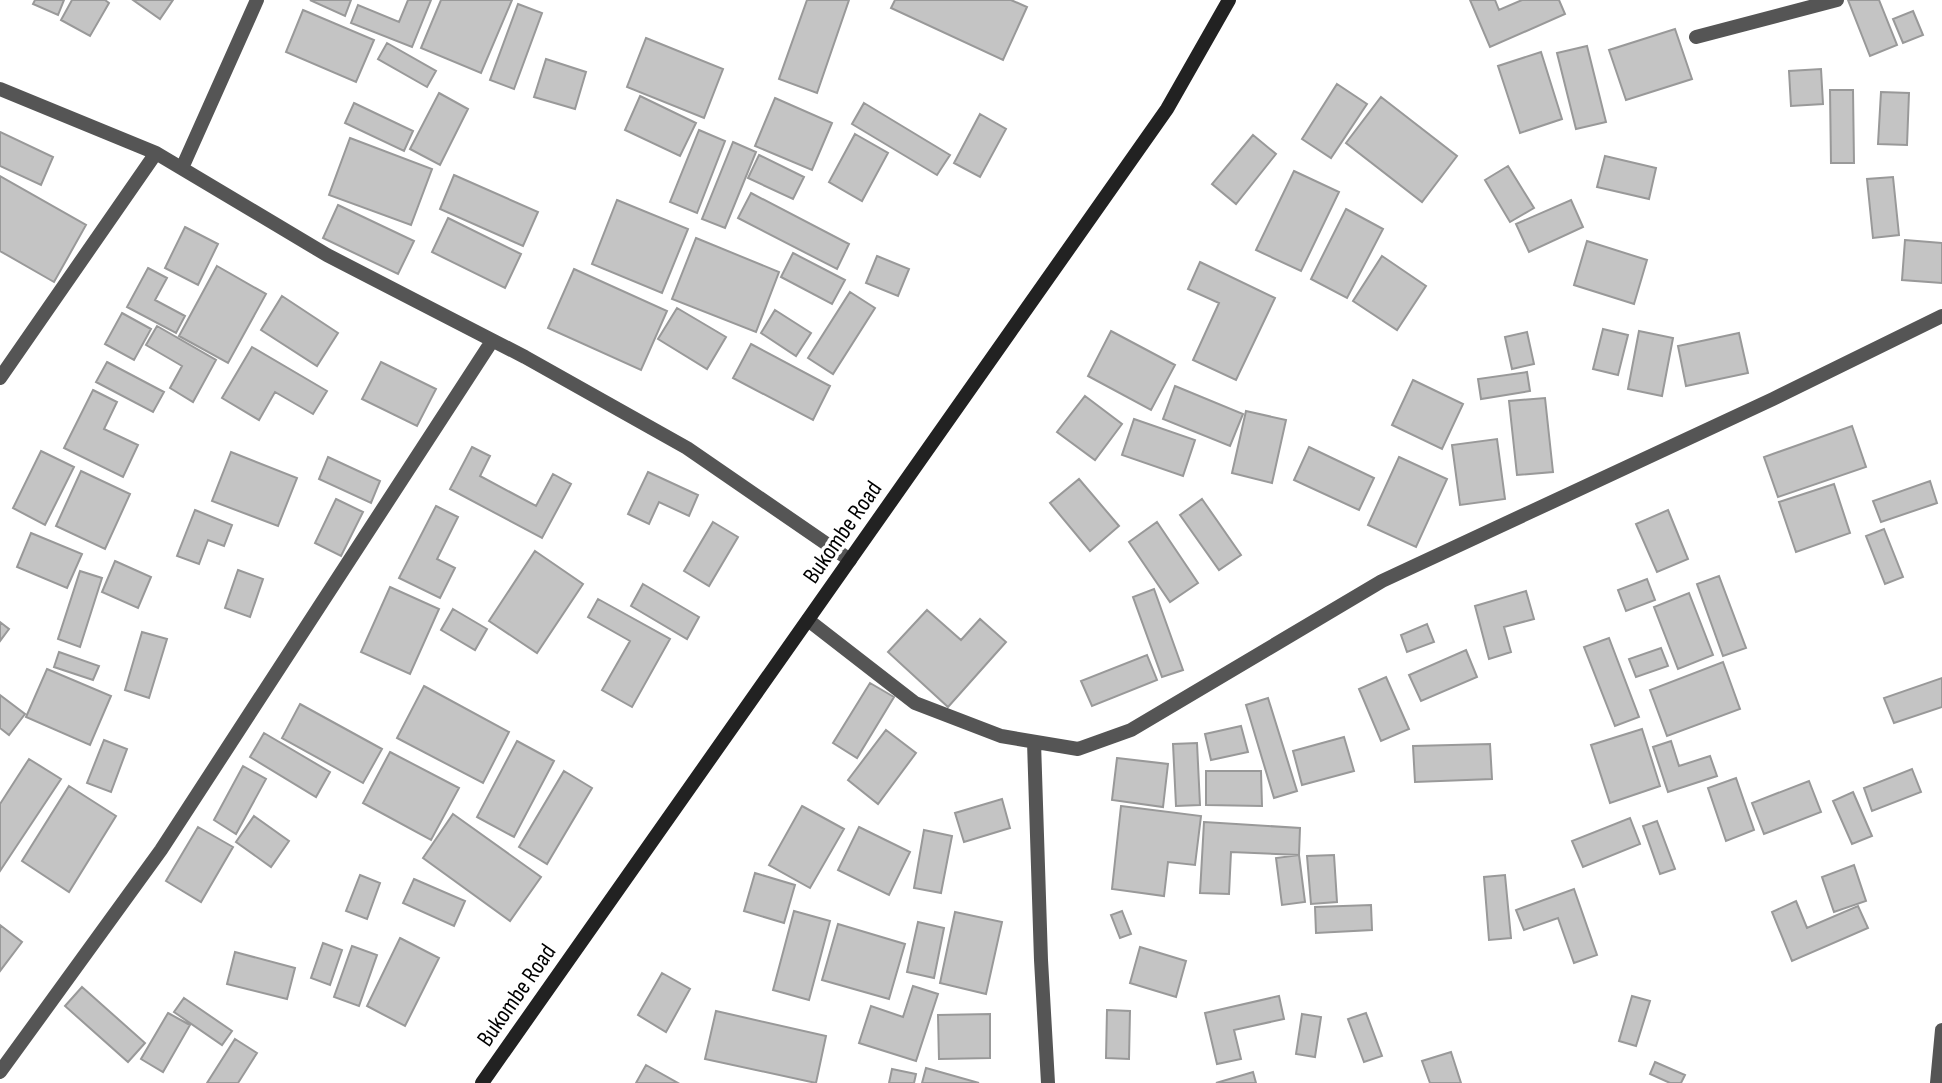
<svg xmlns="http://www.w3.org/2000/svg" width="1942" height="1083" viewBox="0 0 1942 1083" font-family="'Sofia Sans Condensed',sans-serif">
  <rect width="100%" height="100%" fill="#fff"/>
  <!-- building -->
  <path fill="#c4c4c4" stroke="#999" stroke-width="2" d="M35 0H64L58 15 33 4Z
    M72 0H105L109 3 90 36 61 20Z
    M133 0H173L160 19Z
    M310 0H351L345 16Z
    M408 0H431L412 47 351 23 358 5 399 22Z
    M441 0H512L481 73 421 48Z
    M807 0H849L817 93 779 79Z
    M895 0H1011L1027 7 1003 60 891 8Z
    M1470 0H1495L1499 10 1522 0H1559L1565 14 1490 47Z
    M1848 0H1879L1897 45 1870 56Z
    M518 4 542 13 514 89 490 80Z
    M303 10 374 40 356 82 286 52Z
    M1913 11 1923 35 1903 43 1893 19Z
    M1675 29 1692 79 1626 100 1609 50Z
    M646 38 723 69 704 118 627 87Z
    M387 43 436 71 427 87 378 59Z
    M1587 46 1606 122 1576 129 1557 53Z
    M1541 52 1562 119 1520 133 1498 66Z
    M546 59 586 72 575 109 534 97Z
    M1821 69 1823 104 1791 106 1789 71Z
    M1337 84 1367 104 1331 158 1302 139Z
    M1830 90H1853L1854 163H1831Z
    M1881 92 1909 93 1907 145 1878 144Z
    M439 93 468 109 440 165 410 149Z
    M640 96 696 123 680 156 625 130Z
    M1381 97 1457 156 1422 202 1346 143Z
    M775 98 832 123 812 170 755 146Z
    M354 103 413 131 404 151 345 123Z
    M864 103 950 155 937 175 852 124Z
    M980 114 1006 129 980 177 954 163Z
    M699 130 725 141 697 213 670 202Z
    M0 132 53 157 41 185 0 166Z
    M855 134 888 153 862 201 829 182Z
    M1253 135 1276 154 1236 204 1212 184Z
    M350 138 432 169 411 225 329 195Z
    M733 142 756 152 725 228 702 219Z
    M759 155 804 177 793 199 748 178Z
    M1605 156 1656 168 1649 199 1597 187Z
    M1508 166 1534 208 1510 222 1485 180Z
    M1294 171 1339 192 1301 271 1256 250Z
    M454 175 538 212 523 246 440 209Z
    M0 176 86 225 54 282 0 251Z
    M1893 177 1899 235 1873 238 1867 179Z
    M751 193 849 244 837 269 738 218Z
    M617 200 688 229 662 293 592 264Z
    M1571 200 1583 227 1529 252 1516 224Z
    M338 205 414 241 398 274 323 238Z
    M1346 209 1383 229 1347 298 1311 279Z
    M448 218 521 254 505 288 432 252Z
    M185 227 218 244 198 285 165 268Z
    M696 238 779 272 756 332 672 299Z
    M1905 240 1942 243V283L1902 280Z
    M1587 241 1647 260 1634 304 1574 285Z
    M793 253 845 280 832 304 781 277Z
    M877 256 909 269 898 296 866 283Z
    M1382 256 1426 286 1397 330 1353 301Z
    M1200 262 1275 298 1236 380 1193 360 1219 303 1188 289Z
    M217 266 266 294 228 363 179 336Z
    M148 268 167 278 155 300 185 316 176 333 127 307Z
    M574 269 667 311 641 370 548 328Z
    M850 292 875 308 833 374 808 358Z
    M282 296 338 333 317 366 261 330Z
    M677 308 726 337 707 369 658 339Z
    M775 310 811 333 796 356 761 333Z
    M122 313 151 329 134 360 105 344Z
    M157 326 216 360 193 402 170 388 182 366 146 345Z
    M1603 329 1628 335 1618 375 1593 369Z
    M1111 331 1175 365 1151 410 1088 376Z
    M1639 331 1673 338 1662 396 1628 389Z
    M1527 332 1534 364 1512 369 1505 337Z
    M1739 333 1748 373 1686 386 1678 346Z
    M751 344 830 386 813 420 733 378Z
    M252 347 327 391 313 414 275 392 259 420 222 398Z
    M107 362 164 392 153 412 96 382Z
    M381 362 436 389 417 426 362 399Z
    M1527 372 1530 391 1481 399 1478 379Z
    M1413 380 1463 404 1442 449 1392 425Z
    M1175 386 1243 414 1230 446 1163 419Z
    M93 390 117 402 104 429 138 445 123 477 64 448Z
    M1085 396 1122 424 1095 460 1057 432Z
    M1545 398 1553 472 1517 475 1509 401Z
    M1246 411 1286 420 1272 483 1232 473Z
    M1134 419 1195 440 1183 476 1122 455Z
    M1852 426 1866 467 1778 497 1764 457Z
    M1497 439 1505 499 1460 505 1452 445Z
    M472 447 490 456 480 476 536 506 553 474 571 484 542 538 450 489Z
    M1309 447 1374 478 1359 510 1294 480Z
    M41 451 74 467 45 525 13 508Z
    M231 452 297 478 278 526 212 501Z
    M328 457 380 481 371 503 319 479Z
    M1399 457 1447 479 1416 547 1368 525Z
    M81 471 130 494 105 549 56 526Z
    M648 472 698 495 689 516 659 502 649 524 628 514Z
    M1079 479 1119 526 1090 551 1050 503Z
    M1930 481 1937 503 1881 522 1873 501Z
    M1834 484 1850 533 1796 552 1779 502Z
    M336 499 363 512 341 556 315 543Z
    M1202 499 1241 555 1219 570 1180 515Z
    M436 506 458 517 437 559 455 568 440 598 399 578Z
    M195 510 232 525 224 546 208 540 199 564 177 556Z
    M1668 510 1688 559 1657 572 1636 524Z
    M713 522 738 537 709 586 684 571Z
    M1157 522 1198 583 1170 602 1129 542Z
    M1884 529 1903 577 1885 584 1866 536Z
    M31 533 82 554 67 588 17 567Z
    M535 551 583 584 537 653 489 621Z
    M115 561 151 577 138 608 102 592Z
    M238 570 263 579 250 617 225 608Z
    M80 571 102 578 80 647 58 639Z
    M1719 576 1746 648 1723 656 1697 584Z
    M1647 579 1655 600 1626 611 1618 590Z
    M643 584 699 617 687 639 631 606Z
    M390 587 439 609 410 674 361 652Z
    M1154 589 1183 670 1162 677 1133 597Z
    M1526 591 1534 619 1504 627 1511 652 1489 659 1475 606Z
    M1689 593 1713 655 1678 669 1654 607Z
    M598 599 670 639 632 707 602 690 630 641 588 617Z
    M453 609 487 629 475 650 441 630Z
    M927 610 961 640 980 619 1006 642 948 707 888 652Z
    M0 622 9 629 0 641Z
    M1427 624 1434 642 1407 652 1401 635Z
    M142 632 167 639 149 698 125 690Z
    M1609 638 1639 717 1615 726 1584 647Z
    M1661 648 1668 666 1636 677 1629 659Z
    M1466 650 1477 677 1421 701 1409 675Z
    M59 652 99 666 93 680 54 667Z
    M1147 655 1157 680 1092 706 1081 681Z
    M1723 662 1740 709 1667 736 1650 690Z
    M47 669 111 696 90 745 26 717Z
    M1386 677 1409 729 1381 741 1359 689Z
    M1942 678V707L1894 723 1884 698Z
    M870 683 894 697 857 758 833 743Z
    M424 686 509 732 483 783 397 738Z
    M0 695 25 714 9 735 0 728Z
    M1268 698 1297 791 1274 798 1246 705Z
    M300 704 382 749 363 783 282 738Z
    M1241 726 1248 752 1211 760 1205 734Z
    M1642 729 1660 786 1610 803 1591 745Z
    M886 730 916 753 878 804 848 780Z
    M264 733 330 772 316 797 250 757Z
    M1344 737 1354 771 1302 785 1293 751Z
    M104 740 127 749 111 792 87 783Z
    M517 741 554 761 514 837 477 817Z
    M1671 741 1679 766 1710 756 1717 776 1668 792 1653 747Z
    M1197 743 1200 805 1176 806 1173 744Z
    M1490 744 1492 779 1415 782 1413 746Z
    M390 752 459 788 431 840 363 803Z
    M1117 758 1168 764 1163 807 1112 800Z
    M29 759 61 779 0 871V804Z
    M243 766 266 779 236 834 214 820Z
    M1912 769 1921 792 1872 811 1864 788Z
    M564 771 592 788 547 864 519 847Z
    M1206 771H1261L1262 806 1206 805Z
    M1736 778 1754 830 1726 841 1708 788Z
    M1809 781 1821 812 1764 834 1752 803Z
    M69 786 116 816 69 892 22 861Z
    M1853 792 1872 836 1852 844 1833 801Z
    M1002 799 1010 828 964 842 955 813Z
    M802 806 844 829 810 888 769 865Z
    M1121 806 1201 816 1195 865 1168 862 1164 896 1112 889Z
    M453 814 541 877 510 921 423 858Z
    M254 816 289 841 271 867 236 842Z
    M1630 818 1640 844 1583 867 1572 841Z
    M1657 821 1675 869 1660 874 1643 826Z
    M1204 822 1300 828 1299 855 1231 852 1229 894 1200 893Z
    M198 827 233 847 201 902 166 881Z
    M859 827 910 852 889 895 838 870Z
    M924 830 952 836 941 893 914 888Z
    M1299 855 1305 902 1282 905 1276 858Z
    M1334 855 1337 902 1311 904 1307 856Z
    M1854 865 1866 901 1834 912 1822 877Z
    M755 873 795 885 784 923 744 911Z
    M360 875 380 883 367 919 346 911Z
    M1505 875 1511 938 1489 940 1484 877Z
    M414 879 465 901 454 926 403 903Z
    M1574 889 1597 955 1574 963 1558 918 1524 930 1516 910Z
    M1796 901 1807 928 1858 906 1868 928 1792 961 1772 912Z
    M1371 905 1372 930 1316 933 1315 907Z
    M794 911 830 921 809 1000 773 990Z
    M1122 911 1131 934 1120 938 1111 915Z
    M955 912 1002 922 986 994 940 983Z
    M918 922 944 928 934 978 907 972Z
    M838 924 905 944 889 999 822 980Z
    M0 925 22 942 0 971Z
    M400 938 439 958 405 1026 367 1006Z
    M323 943 342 950 330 985 311 978Z
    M352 946 377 955 359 1006 334 997Z
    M1140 947 1186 961 1176 997 1130 983Z
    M235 952 295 968 287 999 227 984Z
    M662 973 690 989 666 1032 638 1015Z
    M913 986 938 994 916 1061 859 1043 871 1006 903 1017Z
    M82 987 145 1043 128 1062 65 1006Z
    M1279 996 1284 1019 1234 1030 1241 1059 1217 1064 1205 1013Z
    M1632 996 1650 1001 1636 1046 1619 1041Z
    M184 998 232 1031 222 1045 174 1012Z
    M1107 1010 1130 1011 1129 1059 1106 1058Z
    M716 1011 826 1036 816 1083 705 1059Z
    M168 1013 190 1025 163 1072 141 1059Z
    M1366 1013 1382 1056 1364 1062 1348 1019Z
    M990 1014V1058L939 1059 938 1015Z
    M1302 1014 1321 1017 1315 1057 1296 1054Z
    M235 1039 257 1053 238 1083H207Z
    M1451 1052 1461 1083H1430L1422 1061Z
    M1655 1062 1685 1075 1681 1083H1670L1650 1074Z
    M646 1065 678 1083H636Z
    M926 1068 979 1083H922Z
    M892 1069 916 1074 914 1083H889Z
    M1253 1072 1256 1083H1216Z"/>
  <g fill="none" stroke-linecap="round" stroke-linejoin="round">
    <!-- minor -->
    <path stroke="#555" stroke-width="14" d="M1696 37 1837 0
      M0 89 156 153 327 255 525 357 687 448 850 560
      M182 168 257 0
      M0 378 156 153
      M808 620 915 703 1001 736 1078 749 1131 730 1382 581 1773 399 1942 316
      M1034 742 1041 960 1048 1083
      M0 1072 161 850 492 341
      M1937 1083 1942 1030"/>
    <!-- secondary -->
    <path stroke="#222" stroke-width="14" d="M482 1083 1167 109 1229 0"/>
  </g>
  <g text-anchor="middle" stroke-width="7" stroke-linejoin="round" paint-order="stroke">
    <!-- street labels -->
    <g font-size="24" fill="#000" stroke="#fff">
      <text transform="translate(842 532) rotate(-55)" y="8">Bukombe Road</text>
      <text transform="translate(516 995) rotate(-55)" y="8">Bukombe Road</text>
    </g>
  </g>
</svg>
